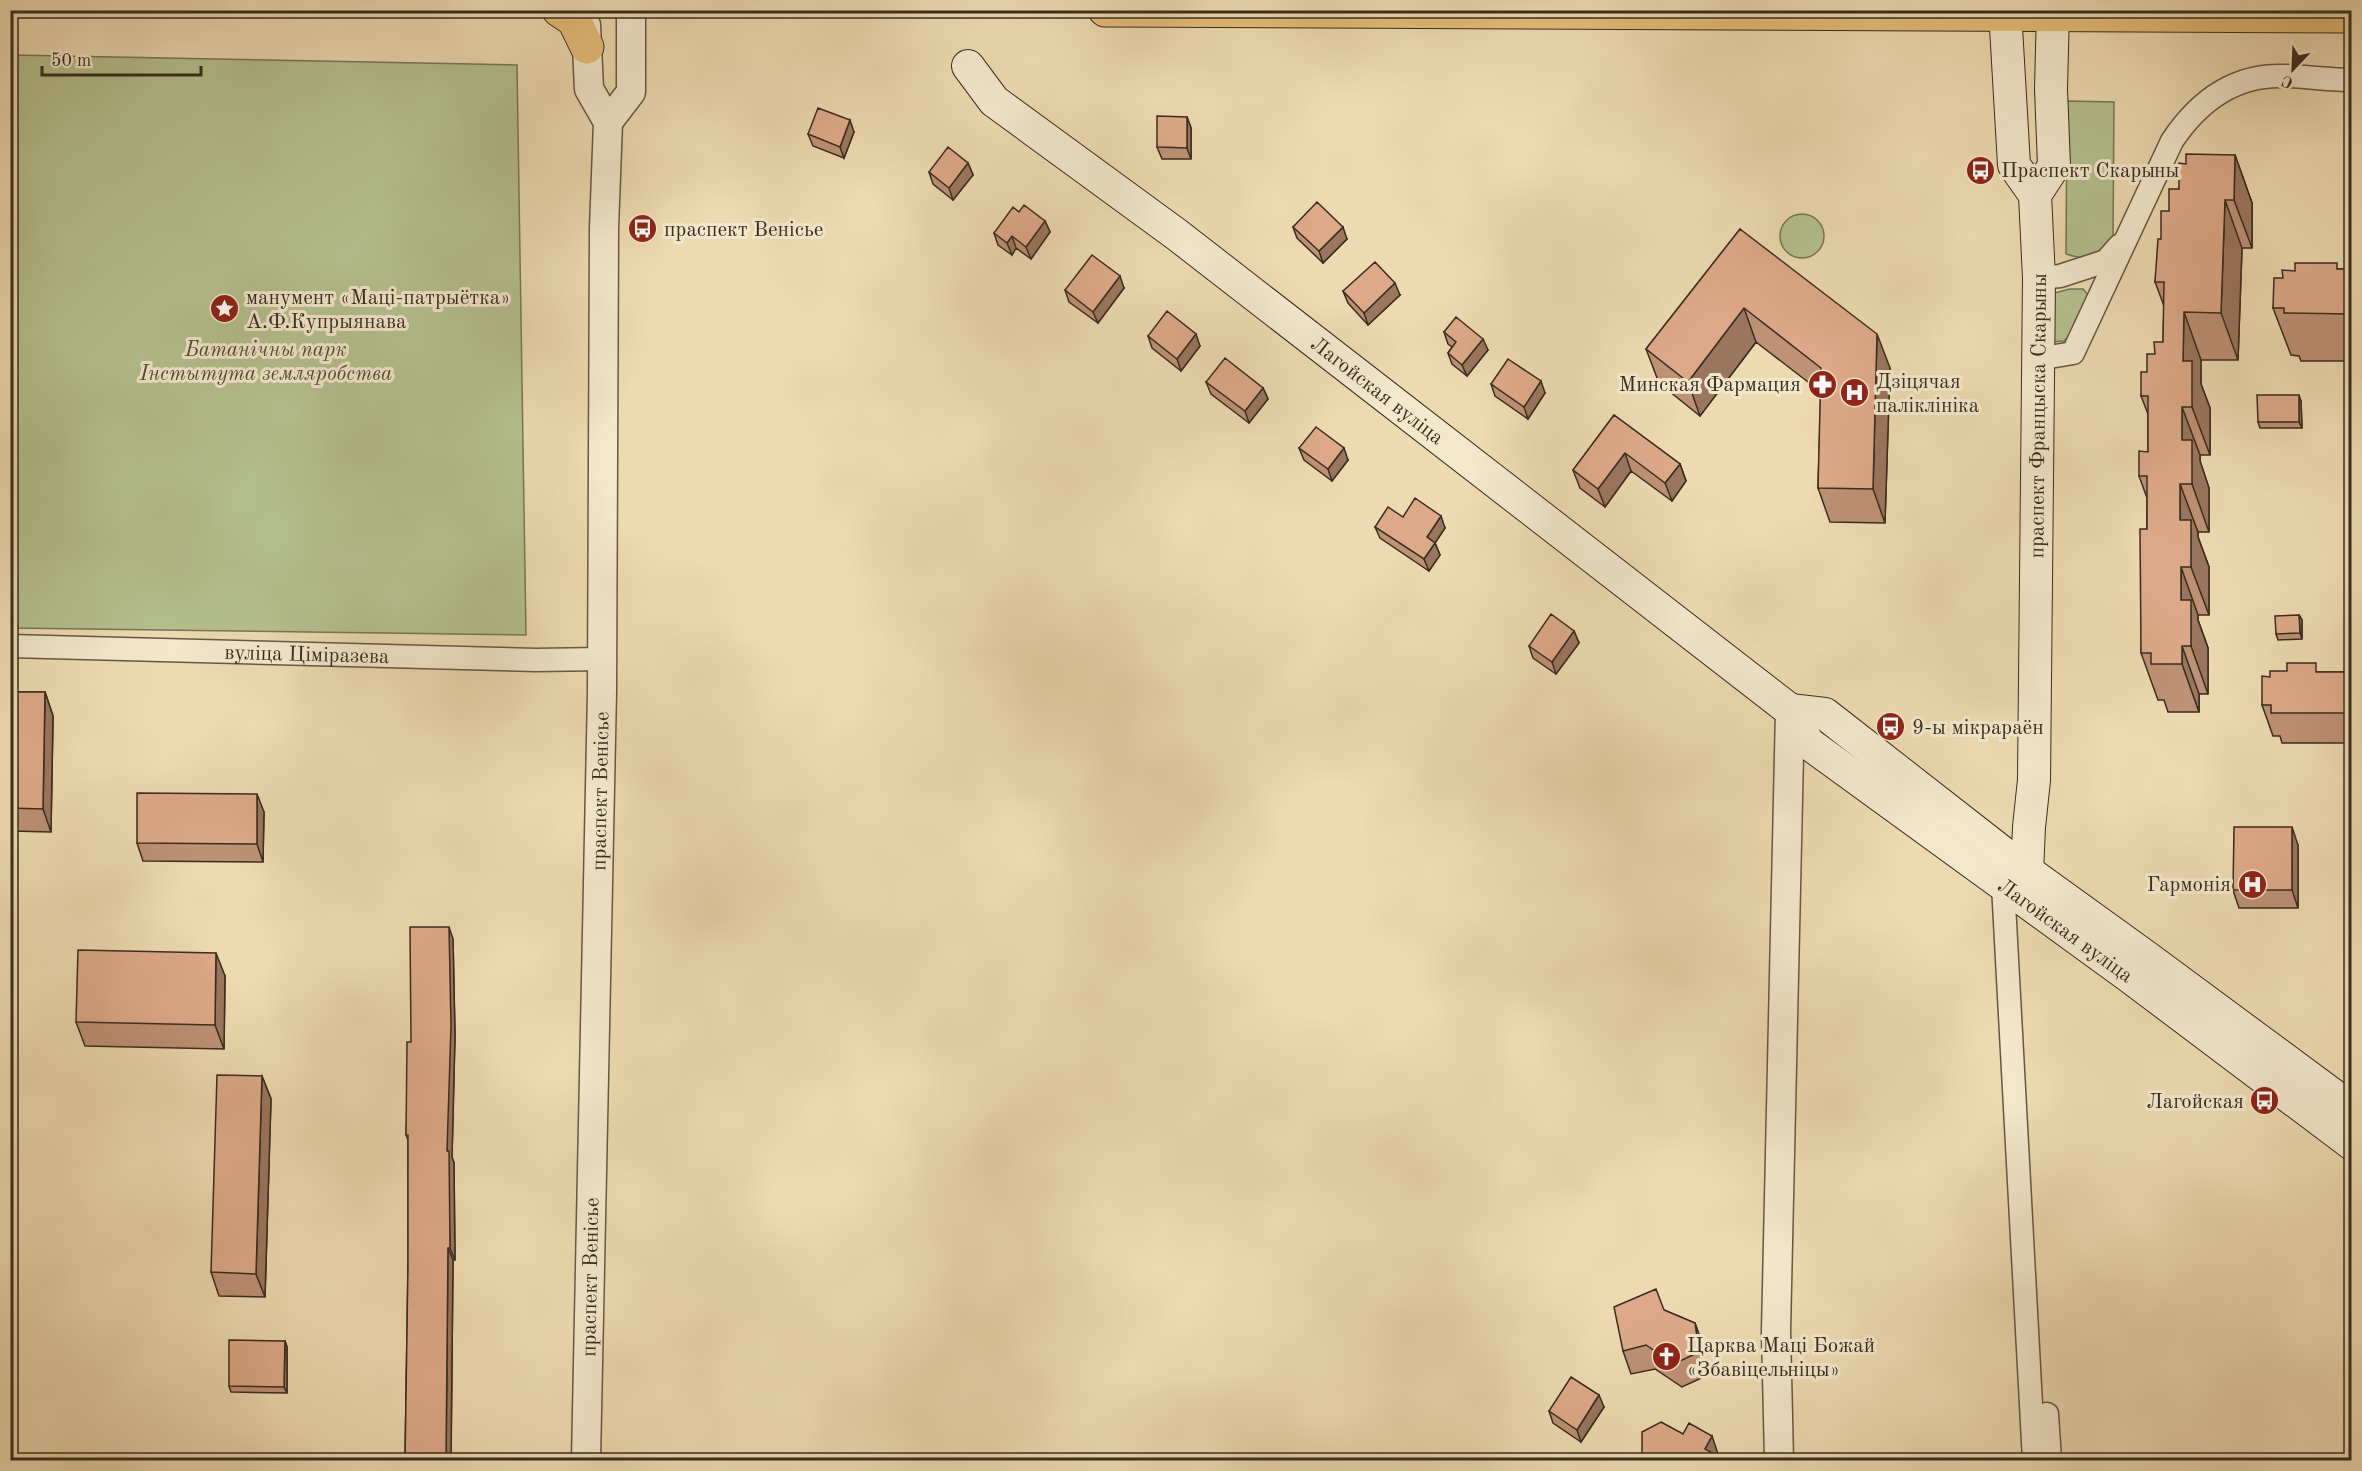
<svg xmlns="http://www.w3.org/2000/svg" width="2362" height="1471" viewBox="0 0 2362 1471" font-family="'Old Standard TT',serif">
  <rect width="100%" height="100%" fill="#eddab0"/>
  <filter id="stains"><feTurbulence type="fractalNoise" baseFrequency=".00333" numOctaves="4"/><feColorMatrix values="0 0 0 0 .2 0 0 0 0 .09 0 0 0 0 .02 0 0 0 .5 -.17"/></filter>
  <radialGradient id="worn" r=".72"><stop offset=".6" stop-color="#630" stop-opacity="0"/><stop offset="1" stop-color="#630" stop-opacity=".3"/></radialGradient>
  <!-- green -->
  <path fill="#b4c08e" stroke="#767657" stroke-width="1.5" d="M11 55 517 65 526 635 11 628Z
    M2067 101 2114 102 2113 240C2100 260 2088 261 2066 254Z
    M1780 236a22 22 0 1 1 44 0a22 22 0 1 1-44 0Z
    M2070 289H2083L2090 297 2072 333 2064 341 2050 342V294Z"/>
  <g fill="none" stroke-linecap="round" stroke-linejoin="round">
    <defs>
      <g id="minor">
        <path d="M2039 278 2060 276 2106 261 2119 246"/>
        <path d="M2038 359 2073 353 2172 141C2198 102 2233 75 2282 76 2305 76 2328 80 2352 80"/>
        <path id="s1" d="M10 646 536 660 603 659"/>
        <path d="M2003 885 2034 1460"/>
        <path d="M2047 1414 2050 1460"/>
      </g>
      <g id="tertiary">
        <path d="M608 122 631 92V10"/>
        <path id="s2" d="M586 1460 602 691 604 228 608 122 589 89 586 25"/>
        <path d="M1779 1460 1776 1331 1790 710"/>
      </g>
      <g id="secondary">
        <path d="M2005 10 2014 165 2035 195"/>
        <path id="s3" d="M968 66 994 101 1176 234 1790 710 1808 743 2130 977 2352 1144"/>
        <path d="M1790 710 1825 714 2016 863 2145 956 2352 1109"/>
        <path id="s4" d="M2016 895 2027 872 2029 827 2034 780 2039 278 2035 195 2054 166 2051 89 2053 10"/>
      </g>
      <path id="primary" d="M559 10 574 20 587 47
        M1105 10 2352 16"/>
    </defs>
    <!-- minor casing -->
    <use href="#minor" stroke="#645844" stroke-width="25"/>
    <!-- tertiary casing -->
    <use href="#tertiary" stroke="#645844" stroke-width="31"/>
    <!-- secondary casing -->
    <use href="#secondary" stroke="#372d20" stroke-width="34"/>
    <!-- primary casing -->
    <use href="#primary" stroke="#372d20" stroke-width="35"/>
    <!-- minor -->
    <use href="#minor" stroke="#f3e7cc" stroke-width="22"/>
    <!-- tertiary -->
    <use href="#tertiary" stroke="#f3e7cc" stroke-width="28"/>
    <!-- secondary -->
    <use href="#secondary" stroke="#f3e7cc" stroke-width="32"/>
    <!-- primary -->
    <use href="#primary" stroke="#e6bd78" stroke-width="33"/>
  </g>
  <!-- wall -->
  <path fill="#bf9175" stroke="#372d20" stroke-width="1.5" d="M1187 117 1191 128V159H1162L1157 147Z
    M854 132 844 158 813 146 808 134Z
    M2235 155 2252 203V248H2242L2238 360H2201V384L2210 408V455H2200V461L2209 488V532H2198V537L2209 567V615H2198V620L2208 648V694H2199V712H2168L2164 700H2158L2141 653 2147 529V498L2139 476 2148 452V414L2141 396 2147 372 2155 354 2163 342 2164 306 2155 282 2161 239 2169 211 2179 189 2186 164Z
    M968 163 973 175 953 200 933 184 929 172Z
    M1019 212 1045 221 1050 232 1031 259 1016 248 1012 255 998 245 994 233Z
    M1293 227 1347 239 1323 263 1297 238Z
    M1740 229 1890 368 1885 523 1830 522 1818 488 1821 392 1756 342 1700 416 1659 383 1646 349Z
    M2339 269H2352V361H2301L2299 356 2291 355 2273 308 2283 278 2295 271Z
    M1124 288 1098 323 1069 302 1065 290Z
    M1343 291 1400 295 1368 325 1348 303Z
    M1444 332 1488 350 1467 376 1452 364 1448 353 1452 347 1448 344Z
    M1148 336 1200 346 1181 371 1152 348Z
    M1206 382 1263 388 1268 399 1249 423 1211 394Z
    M1491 384 1545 393 1528 419 1495 396Z
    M2301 401 2302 428H2260L2258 422Z
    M1614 415 1680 464 1686 481 1672 501 1631 471 1605 507 1580 488 1573 470Z
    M1299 448 1348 460 1332 481 1304 460Z
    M1403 517 1445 528 1435 543 1440 555 1429 571 1380 538 1375 527Z
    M2299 615 2302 620V639L2278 640 2276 634Z
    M1574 631 1579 643 1556 674 1533 658 1529 646Z
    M2319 672H2352V743H2282L2280 736H2273L2262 705 2270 677Z
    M10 692H45L53 716 51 832 10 831Z
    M264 812 263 862 143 861 137 843Z
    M2298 845V908H2239L2233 890Z
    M453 939 455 1036 452 1157 454 1163 455 1260H453L451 1461H405L408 1264V1140L406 1135 411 1042Z
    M225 976 224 1049 85 1046 76 1022Z
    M262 1076 271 1099 265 1297 219 1296 211 1272Z
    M1664 1310 1695 1323 1703 1346 1708 1375 1682 1387 1655 1369 1631 1374 1623 1351Z
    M285 1341 287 1347V1393L231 1392 229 1386Z
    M1604 1407 1581 1442 1553 1423 1549 1411Z
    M1718 1454 1717 1456 1726 1460 1644 1461 1642 1456Z"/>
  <!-- shaded-wall -->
  <path fill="#9b765f" stroke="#372d20" stroke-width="1.5" d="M1187 117 1191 128V159L1187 148Z
    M850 120 854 132 844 158 840 147Z
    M2235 155 2252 203V248L2234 200Z
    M968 163 973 175 953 200 949 188Z
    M2225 200 2242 248 2238 360 2221 313Z
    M1045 221 1050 232 1031 259 1026 247Z
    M1343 227 1347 239 1323 263 1319 251Z
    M1012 236 1016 248 1012 255 1007 243Z
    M1120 276 1124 288 1098 323 1093 312Z
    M1395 283 1400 295 1368 325 1364 313Z
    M1744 308 1756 342 1700 416 1688 382Z
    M2184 312 2201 360V384L2210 408V455L2192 407 2183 361Z
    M1196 334 1200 346 1181 371 1177 359Z
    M1877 334 1890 368 1885 523 1873 489Z
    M1483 339 1488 350 1467 376 1462 365Z
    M1541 381 1545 393 1528 419 1524 407Z
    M1263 388 1268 399 1249 423 1245 411Z
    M2299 395 2301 401 2302 428 2299 422Z
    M2182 407 2200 455V461L2209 488V532L2192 484 2182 440Z
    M1344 448 1348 460 1332 481 1328 469Z
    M1625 453 1631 471 1605 507 1598 489Z
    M1680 464 1686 481 1672 501 1665 483Z
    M2180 484 2198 532V537L2209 567V615L2191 567 2180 520Z
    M1441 516 1445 528 1431 549 1427 537Z
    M1435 543 1440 555 1429 571 1424 559Z
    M2181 567 2198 615V620L2208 648V694L2191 646 2181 600Z
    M2299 615 2302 620V639L2300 633Z
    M1574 631 1579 643 1556 674 1552 662Z
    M2182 646 2199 694V712L2182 664Z
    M45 692 53 716 51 832 43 809Z
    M257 794 264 812 263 862 257 844Z
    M2292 827 2298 845V908L2292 890Z
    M449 927 453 939 455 1036 452 1157 454 1163 455 1260 450 1248 447 1151Z
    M216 953 225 976 224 1049 215 1025Z
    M262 1076 271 1099 265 1297 256 1274Z
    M448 1248 453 1260 451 1461H446Z
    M1695 1323 1703 1346 1708 1375 1699 1352Z
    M285 1341 287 1347V1393L284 1387Z
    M1599 1395 1604 1407 1581 1442 1577 1430Z
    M1712 1436 1718 1454 1715 1461 1705 1449Z"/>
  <!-- building -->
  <path fill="#dea988" stroke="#372d20" stroke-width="1.5" d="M818 108 850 120 840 147 808 134Z
    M1157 116 1187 117V148L1157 147Z
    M948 147 968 163 949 188 929 172Z
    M2186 154 2235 155 2234 200H2225L2221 313 2184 312 2183 361H2192V407H2182V440H2192V484H2180V520H2191V567H2181V600H2191V646H2182V664H2151V653H2141L2140 529H2147V476H2139V451L2148 452V396H2141V372H2147V354H2155L2154 342H2163L2164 282H2155L2158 239H2161V211H2169V189H2179V163L2186 164Z
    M1317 202 1343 227 1319 251 1293 227Z
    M1024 205 1045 221 1026 247 1012 236 1007 243 994 233 1013 207 1019 212Z
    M1740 229 1877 334 1873 489 1818 488 1821 368 1744 308 1688 382 1646 349Z
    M1092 255 1120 276 1093 312 1065 290Z
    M1375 262 1395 283 1364 313 1343 291Z
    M2295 263H2337V269H2352V314L2284 313V308H2273L2274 278H2283L2282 270 2295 271Z
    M1167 311 1196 334 1177 359 1148 336Z
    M1456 317 1483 339 1462 365 1448 353 1456 342 1444 332Z
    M1225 358 1263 388 1245 411 1206 382Z
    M1508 359 1541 381 1524 407 1491 384Z
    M2257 395H2299V422H2258Z
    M1614 415 1680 464 1665 483 1625 453 1598 489 1573 470Z
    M1316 427 1344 448 1328 469 1299 448Z
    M1415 498 1441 516 1427 537 1435 543 1424 559 1375 527 1388 507 1403 517Z
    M1551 614 1574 631 1552 662 1529 646Z
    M2299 615 2300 633 2276 634 2275 616Z
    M2287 663H2316V672H2352V713H2271V705H2262V676L2270 677V671H2287Z
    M10 692H45L43 809 10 808Z
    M137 793 257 794V844L137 843Z
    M2234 827H2292V890H2233Z
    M410 927H449L451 1025 447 1151H449L450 1248H448L446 1461H405L408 1264V1135H406L407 1042H411Z
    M78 950 216 953 215 1025 76 1022Z
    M217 1075 262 1076 256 1274 211 1272Z
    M1656 1289 1664 1310 1695 1323 1699 1352 1674 1364 1646 1345 1623 1351 1614 1307Z
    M229 1340 285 1341 284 1387 229 1386Z
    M1571 1377 1599 1395 1577 1430 1549 1411Z
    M1661 1422 1683 1434 1689 1423 1712 1436 1705 1449 1726 1461H1651L1642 1456V1432Z"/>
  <!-- icons -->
  <defs>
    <symbol id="bus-disc" viewBox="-11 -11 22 22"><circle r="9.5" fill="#8f2418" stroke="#f3e7cc"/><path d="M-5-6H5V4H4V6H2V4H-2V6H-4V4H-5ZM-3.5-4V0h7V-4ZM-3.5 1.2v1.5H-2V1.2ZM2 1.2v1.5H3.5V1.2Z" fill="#fff"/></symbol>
    <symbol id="sight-disc" viewBox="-11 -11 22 22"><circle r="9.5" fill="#8f2418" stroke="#f3e7cc"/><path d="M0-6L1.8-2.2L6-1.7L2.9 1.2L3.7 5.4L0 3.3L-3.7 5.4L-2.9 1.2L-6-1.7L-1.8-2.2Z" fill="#fff"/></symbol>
    <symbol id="pharmacy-disc" viewBox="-11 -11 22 22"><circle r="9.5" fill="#8f2418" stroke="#f3e7cc"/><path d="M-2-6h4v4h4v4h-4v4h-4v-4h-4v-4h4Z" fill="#fff"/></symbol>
    <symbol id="hospital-disc" viewBox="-11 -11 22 22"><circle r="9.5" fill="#8f2418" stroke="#f3e7cc"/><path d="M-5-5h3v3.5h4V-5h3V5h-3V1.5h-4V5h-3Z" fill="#fff"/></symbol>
    <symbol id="church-disc" viewBox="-11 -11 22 22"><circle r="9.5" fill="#8f2418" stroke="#f3e7cc"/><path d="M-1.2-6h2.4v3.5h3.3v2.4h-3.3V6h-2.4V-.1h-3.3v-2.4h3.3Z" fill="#fff"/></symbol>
  </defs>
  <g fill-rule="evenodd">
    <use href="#bus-disc" x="1964" y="154" width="33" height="33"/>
    <use href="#bus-disc" x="626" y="212" width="33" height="33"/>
    <use href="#sight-disc" x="208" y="292" width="33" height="33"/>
    <use href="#pharmacy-disc" x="1806" y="368" width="33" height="33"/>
    <use href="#hospital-disc" x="1838" y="376" width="33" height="33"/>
    <use href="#bus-disc" x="1874" y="710" width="33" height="33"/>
    <use href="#hospital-disc" x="2236" y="868" width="33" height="33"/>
    <use href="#bus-disc" x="2248" y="1084" width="33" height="33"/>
    <use href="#church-disc" x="1650" y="1340" width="33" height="33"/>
  </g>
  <g text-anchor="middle" stroke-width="6" stroke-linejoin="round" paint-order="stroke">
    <!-- poi labels -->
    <g font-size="21" fill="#372d20" stroke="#f3e7cc" text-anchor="start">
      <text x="2001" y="177">Праспект Скарыны</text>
      <text x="664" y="236">праспект Венісье</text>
      <text x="246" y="304">манумент «Маці-патрыётка»<tspan x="246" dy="24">А.Ф.Купрыянава</tspan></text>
      <text x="1876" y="388">Дзіцячая<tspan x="1876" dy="24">паліклініка</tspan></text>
      <text x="1801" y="391" text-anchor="end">Минская Фармация</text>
      <text x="1912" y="734">9-ы мікрараён</text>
      <text x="2231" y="891" text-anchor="end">Гармонія</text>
      <text x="2244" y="1108" text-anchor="end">Лагойская</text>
      <text x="1687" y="1352">Царква Маці Божай<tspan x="1687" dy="24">«Збавіцельніцы»</tspan></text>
    </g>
    <!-- park labels -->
    <g font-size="21" font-style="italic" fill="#504a36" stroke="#f3e7cc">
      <text x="266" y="356">Батанічны парк<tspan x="266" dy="24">Інстытута земляробства</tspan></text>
    </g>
    <!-- street labels -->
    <g font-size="21" fill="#372d20" stroke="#f3e7cc">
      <text dy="7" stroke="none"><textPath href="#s3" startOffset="524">Лагойская вуліца</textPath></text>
      <text dy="7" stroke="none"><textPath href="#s4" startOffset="482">праспект Францыска Скарыны</textPath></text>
      <text dy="7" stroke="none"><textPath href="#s1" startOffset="297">вуліца Ціміразева</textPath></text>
      <text dy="7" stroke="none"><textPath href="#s2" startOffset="669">праспект Венісье</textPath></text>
      <text dy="7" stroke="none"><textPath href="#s3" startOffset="1402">Лагойская вуліца</textPath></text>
      <text dy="7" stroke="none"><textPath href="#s2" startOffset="183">праспект Венісье</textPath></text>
    </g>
  </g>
  <!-- margin -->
  <rect width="2362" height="1471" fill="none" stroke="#eddab0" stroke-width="36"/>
  <rect x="12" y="12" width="2338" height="1447" fill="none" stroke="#372d20" stroke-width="3"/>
  <rect x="18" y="18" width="2326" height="1435" fill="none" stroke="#372d20" stroke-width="1.5"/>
  <!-- north arrow -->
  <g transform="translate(2293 69) rotate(203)" stroke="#f3e7cc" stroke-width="4.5" paint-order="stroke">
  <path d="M0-4.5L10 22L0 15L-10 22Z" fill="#372d20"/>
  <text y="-9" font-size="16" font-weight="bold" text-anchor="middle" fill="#372d20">С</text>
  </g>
  <!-- scale -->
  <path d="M42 66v9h159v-9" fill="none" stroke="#372d20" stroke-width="3"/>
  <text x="51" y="66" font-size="18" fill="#372d20" stroke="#f3e7cc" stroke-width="4.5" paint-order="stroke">50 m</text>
  <rect width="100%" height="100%" filter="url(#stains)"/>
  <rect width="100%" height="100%" fill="url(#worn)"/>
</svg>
